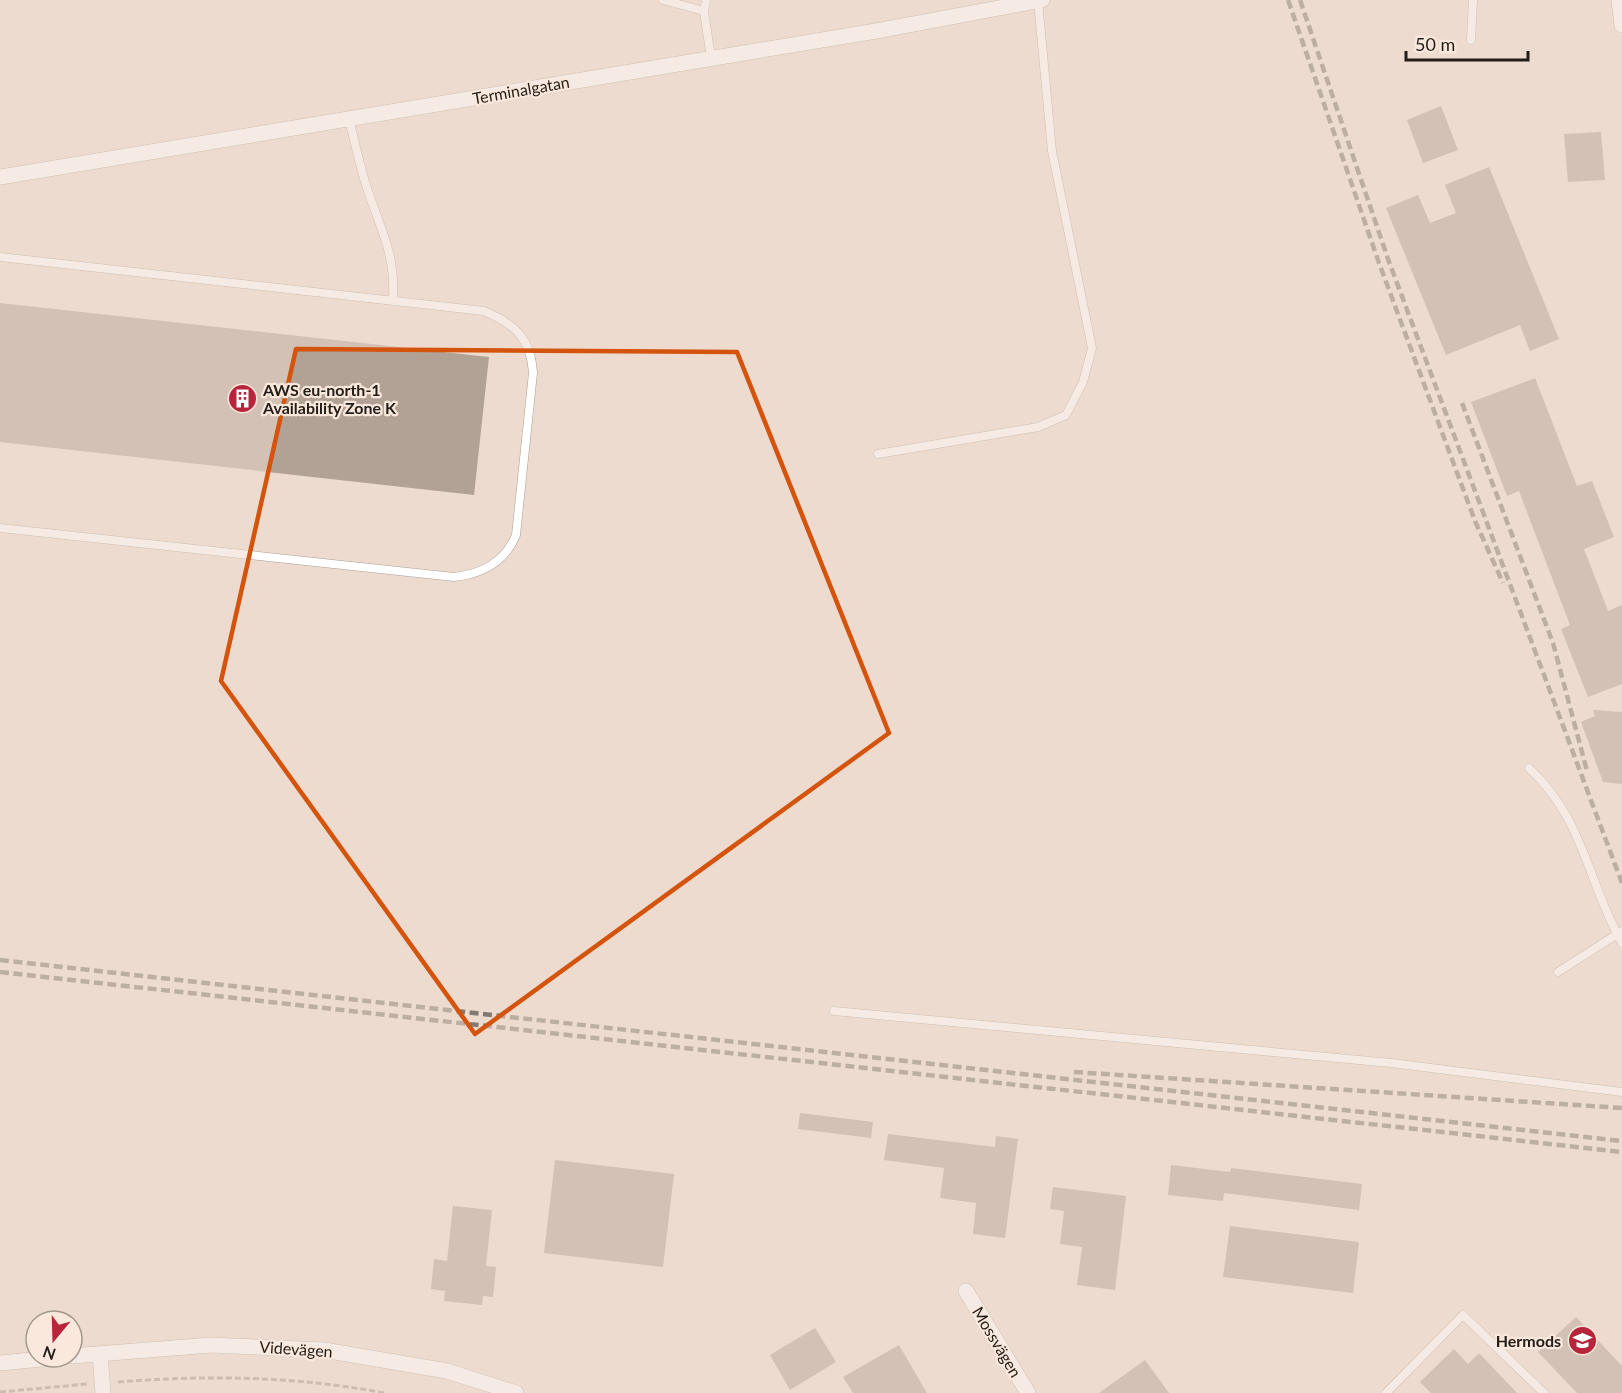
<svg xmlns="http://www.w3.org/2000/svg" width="1622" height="1393" viewBox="0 0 1622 1393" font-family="Lato,sans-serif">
  <rect width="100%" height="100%" fill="#ecdbce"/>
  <!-- building -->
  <path fill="#b2a296" d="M1441 106 1458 150 1423 163 1407 120Z
    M1601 132 1605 180 1568 182 1564 134Z
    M1489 167 1559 339 1530 351 1520 325 1446 355 1386 208 1418 195 1430 223 1456 213 1445 185Z
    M0 303 489 357 474 495 0 442Z
    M1535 378 1577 486 1592 481 1614 537 1584 549 1608 611 1622 605V684L1588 697 1561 629 1570 625 1519 491 1507 496 1471 402Z
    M1593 710 1622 712V784L1603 782 1581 722 1595 716Z
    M800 1113 873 1122 871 1138 798 1129Z
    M888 1134 995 1147 996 1136 1018 1139 1005 1238 973 1234 976 1203 940 1198 944 1168 884 1160Z
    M555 1160 674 1174 663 1267 544 1253Z
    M1171 1165 1230 1172 1231 1168 1362 1184 1359 1210 1224 1193 1223 1201 1168 1195Z
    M1053 1187 1126 1196 1115 1290 1077 1285 1082 1247 1060 1244 1064 1211 1050 1209Z
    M453 1206 492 1210 486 1266 496 1267 493 1297 483 1296 482 1305 444 1301 445 1291 431 1289 434 1259 447 1261Z
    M1230 1226 1359 1242 1353 1293 1223 1277Z
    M1576 1317 1622 1366V1393H1577L1538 1352Z
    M815 1328 836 1362 790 1390 770 1355Z
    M899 1345 927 1393H853L843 1377Z
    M1454 1349 1468 1364 1479 1353 1517 1393H1431L1420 1382Z
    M1145 1360 1169 1393H1099Z"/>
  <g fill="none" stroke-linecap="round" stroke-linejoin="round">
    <defs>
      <path id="lane" d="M663 0 704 11
        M706 0 704 11 711 58
        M1471 40 1473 0
        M349 119C354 140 359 161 365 182 379 227 396 251 393 301
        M0 257 484 311C515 324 531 339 533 373L516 535C505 562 482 574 454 577L0 528
        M878 454 1038 427 1066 415 1083 382 1092 348 1052 151 1038 1
        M1529 768C1584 819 1587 881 1622 943
        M1558 972 1622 931
        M834 1011 1391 1063 1622 1092
        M1386 1393 1463 1315 1544 1393"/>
      <path id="street" d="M1619 0 1622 25
        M0 177 876 31 1042 0
        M966 1291 1028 1393
        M100 1354 103 1393
        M72 1356 211 1345 324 1350 447 1371 516 1393
        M0 1363 63 1357"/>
    </defs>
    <!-- lane casing -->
    <use href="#lane" stroke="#ad9e92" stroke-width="9"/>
    <!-- street casing -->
    <use href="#street" stroke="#ad9e92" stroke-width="16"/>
    <!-- path -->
    <path stroke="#a5988e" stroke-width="3" stroke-dasharray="6 3" stroke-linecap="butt" d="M118 1382C208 1375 295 1376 384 1393
      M0 1392 87 1384"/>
    <!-- lane -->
    <use href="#lane" stroke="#fff" stroke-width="8"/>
    <!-- street -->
    <use href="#street" stroke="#fff" stroke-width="15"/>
    <!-- rail -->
    <path stroke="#847970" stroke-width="4.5" stroke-dasharray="9 4.5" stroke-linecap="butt" d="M1288 0 1379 263 1475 521 1503 583
      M1300 0 1388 259 1622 883
      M1462 403 1553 643 1587 771
      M0 960 1622 1141
      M0 972 1622 1152
      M1074 1072 1622 1108"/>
  </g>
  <!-- marked area -->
  <path d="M0 0H1622V1393H0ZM296 349 737 352 889 733 475 1034 221 681Z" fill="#ecdbce" fill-opacity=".55" fill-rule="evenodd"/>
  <path fill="none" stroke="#d4530d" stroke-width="4.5" stroke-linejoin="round" d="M296 349 737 352 889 733 475 1034 221 681Z"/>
  <!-- icons -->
  <defs>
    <symbol id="building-disc" viewBox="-11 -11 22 22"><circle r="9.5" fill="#b6253c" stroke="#f9e8db"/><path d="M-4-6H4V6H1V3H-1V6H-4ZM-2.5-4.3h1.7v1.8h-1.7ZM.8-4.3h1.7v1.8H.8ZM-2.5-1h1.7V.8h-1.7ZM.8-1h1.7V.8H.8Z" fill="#fff"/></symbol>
    <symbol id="school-disc" viewBox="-11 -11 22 22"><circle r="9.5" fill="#b6253c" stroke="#f9e8db"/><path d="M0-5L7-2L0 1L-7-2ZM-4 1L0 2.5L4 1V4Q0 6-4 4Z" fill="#fff"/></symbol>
  </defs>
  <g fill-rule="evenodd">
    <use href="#building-disc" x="226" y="382" width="33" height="33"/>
    <use href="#school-disc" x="1566" y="1324" width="33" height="33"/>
  </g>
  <g text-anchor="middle" stroke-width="4.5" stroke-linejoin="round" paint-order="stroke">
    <!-- street labels -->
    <g font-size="16" fill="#231d18" stroke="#f9e8db">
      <text transform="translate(521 90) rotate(-10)" y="6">Terminalgatan</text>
      <text transform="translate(997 1342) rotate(59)" y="6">Mossvägen</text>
      <text transform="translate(296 1349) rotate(4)" y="6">Videvägen</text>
    </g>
    <!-- poi labels -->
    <g font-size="16" font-weight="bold" fill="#231d18" stroke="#f9e8db" text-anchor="start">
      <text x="263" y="396">AWS eu-north-1<tspan x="263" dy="18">Availability Zone K</tspan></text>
      <text x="1561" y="1347" text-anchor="end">Hermods</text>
    </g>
  </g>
  <!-- north arrow -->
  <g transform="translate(54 1339) rotate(199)"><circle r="28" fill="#f9e8db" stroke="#a3978d" stroke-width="1.5"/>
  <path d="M0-4.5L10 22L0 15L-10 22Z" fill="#b6253c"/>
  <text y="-9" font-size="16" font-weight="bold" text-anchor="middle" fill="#231d18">N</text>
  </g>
  <!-- scale -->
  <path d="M1406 51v9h122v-9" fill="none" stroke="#231d18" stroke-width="3"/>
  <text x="1415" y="51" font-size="18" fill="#231d18" stroke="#f9e8db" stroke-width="4.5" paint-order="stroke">50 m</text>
</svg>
